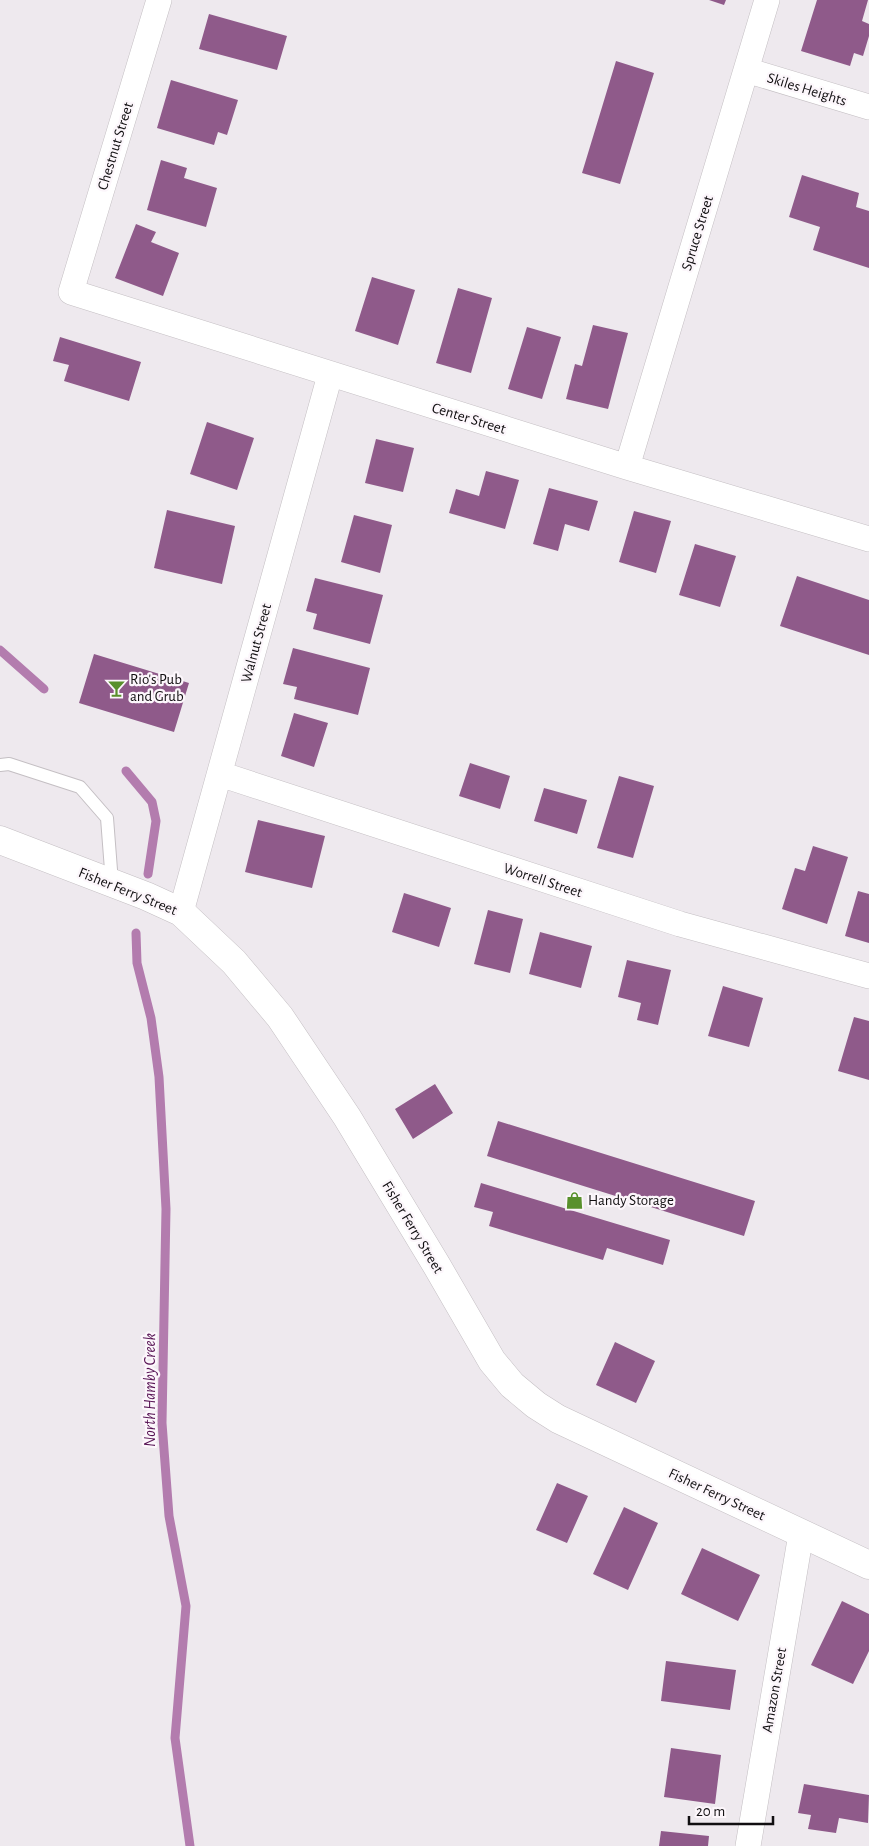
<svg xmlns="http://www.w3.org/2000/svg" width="869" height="1846" viewBox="0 0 869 1846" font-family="'Alegreya Sans',sans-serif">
  <rect width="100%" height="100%" fill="#eee9ee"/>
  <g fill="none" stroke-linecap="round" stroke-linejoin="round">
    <!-- stream -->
    <path stroke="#b37cae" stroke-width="9" d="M0 650 44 689
      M126 771 152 802 156 821 148 874
      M136 933 137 963 151 1018 159 1077 166 1209 162 1423 169 1516 186 1606 175 1738 190 1846"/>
  </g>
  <!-- building -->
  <path fill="#8f5a8a" d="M709 0H726L724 5Z
    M817 0H868L862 21 869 24V36L863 56 854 53 850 66 801 51Z
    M209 14 287 36 277 70 199 49Z
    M616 61 654 73 620 184 582 173Z
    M171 80 238 100 227 135 218 132 214 145 157 128Z
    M161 160 187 168 184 178 217 188 206 227 147 210Z
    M802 175 859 193 856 207 869 211V268L813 250 820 227 789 217Z
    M136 224 156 232 151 242 179 253 163 296 115 278Z
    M372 277 415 290 398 345 355 331Z
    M458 288 492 298 471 373 436 363Z
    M593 325 628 333 608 409 566 399 575 364 582 366Z
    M527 327 561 337 542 399 508 389Z
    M60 337 141 362 129 401 64 381 69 365 53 361Z
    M207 422 254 438 237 490 190 474Z
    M376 439 414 448 403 492 365 483Z
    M486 471 519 480 505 529 449 513 456 489 479 496Z
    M549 488 598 501 589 531 565 524 558 551 533 544Z
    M167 510 235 526 222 584 154 568Z
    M634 511 671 521 656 573 619 562Z
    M354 515 392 525 380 573 341 562Z
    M695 544 736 556 720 607 679 595Z
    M797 576 869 600V655L780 626Z
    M315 578 383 595 370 644 313 629 317 614 306 611Z
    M293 648 370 668 358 715 294 699 297 687 283 684Z
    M94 654 189 683 174 732 79 703Z
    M294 713 328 723 314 767 281 756Z
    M470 763 510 776 500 809 459 796Z
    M619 776 654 786 633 858 597 848Z
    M544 788 587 800 577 834 534 821Z
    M258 820 325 836 312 888 245 872Z
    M813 846 848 857 827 924 782 909 795 868 805 871Z
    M858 891 869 894V943L845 936Z
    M404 893 451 908 439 947 392 932Z
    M488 910 523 919 510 973 474 964Z
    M540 932 592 946 581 988 529 974Z
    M627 960 671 970 658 1025 637 1020 641 1003 618 997Z
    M723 986 763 998 749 1047 708 1036Z
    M854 1017 869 1021V1080L838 1071Z
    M435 1084 453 1113 413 1139 395 1109Z
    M498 1121 755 1201 744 1236 487 1156Z
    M481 1183 670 1240 663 1265 607 1248 603 1260 489 1226 493 1212 474 1207Z
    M615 1342 655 1361 636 1403 596 1385Z
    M557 1483 588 1496 567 1543 536 1530Z
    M624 1507 658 1523 628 1590 593 1574Z
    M702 1548 760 1575 738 1621 681 1594Z
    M842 1601 869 1614V1651L853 1684 811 1665Z
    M666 1661 736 1670 730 1710 661 1701Z
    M671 1748 721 1755 715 1804 664 1797Z
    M804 1784 869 1795 868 1823 839 1818 836 1833 808 1829 811 1815 798 1813Z
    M661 1831 709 1836 708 1846H659Z"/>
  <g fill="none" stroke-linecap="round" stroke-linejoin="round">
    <defs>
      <path id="lane" d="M0 765 9 764 80 787 107 818 112 883"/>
      <path id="street" d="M159 0 71 292 627 467 869 539
        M746 70 869 107
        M627 467 767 0
        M220 774 680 924 869 976
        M181 912 330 375
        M748 1846 801 1534"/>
      <path id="secondary" d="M0 840 146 896 181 912 234 962 280 1017 347 1117 437 1266 492 1361 512 1385 536 1405 558 1419 869 1565"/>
    </defs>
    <!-- lane casing -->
    <use href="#lane" stroke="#c4bfc3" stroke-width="14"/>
    <!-- street casing -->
    <use href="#street" stroke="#c4bfc3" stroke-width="26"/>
    <!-- secondary casing -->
    <use href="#secondary" stroke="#c4bfc3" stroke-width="29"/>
    <!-- lane -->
    <use href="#lane" stroke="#fff" stroke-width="12"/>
    <!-- street -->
    <use href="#street" stroke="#fff" stroke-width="25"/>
    <!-- secondary -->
    <use href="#secondary" stroke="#fff" stroke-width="28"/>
  </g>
  <!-- icons -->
  <defs>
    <symbol id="bar-bare" viewBox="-9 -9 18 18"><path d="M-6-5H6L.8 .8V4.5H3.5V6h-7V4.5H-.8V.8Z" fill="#59902c" stroke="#fcf6fb" stroke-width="2.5" paint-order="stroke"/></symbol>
    <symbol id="shop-bare" viewBox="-9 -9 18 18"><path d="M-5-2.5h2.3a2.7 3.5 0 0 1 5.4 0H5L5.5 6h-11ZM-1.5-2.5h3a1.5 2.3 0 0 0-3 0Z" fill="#59902c" stroke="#fcf6fb" stroke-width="2.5" paint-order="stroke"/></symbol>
  </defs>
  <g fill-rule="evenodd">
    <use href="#bar-bare" x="104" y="676" width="25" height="25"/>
    <use href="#shop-bare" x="562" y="1188" width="25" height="25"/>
  </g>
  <g text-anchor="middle" stroke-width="4.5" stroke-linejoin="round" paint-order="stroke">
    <!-- street labels -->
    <g font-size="15" fill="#110f11" stroke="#fcf6fb">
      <text transform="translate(807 89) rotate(17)" y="5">Skiles Heights</text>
      <text transform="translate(115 146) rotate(-73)" y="5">Chestnut Street</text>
      <text transform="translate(697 233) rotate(-73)" y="5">Spruce Street</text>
      <text transform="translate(469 418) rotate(17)" y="5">Center Street</text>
      <text transform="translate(256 643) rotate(-75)" y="5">Walnut Street</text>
      <text transform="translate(543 880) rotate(18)" y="5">Worrell Street</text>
      <text transform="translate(128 891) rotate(22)" y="5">Fisher Ferry Street</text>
      <text transform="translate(413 1227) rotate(59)" y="5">Fisher Ferry Street</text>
      <text transform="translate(717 1494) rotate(25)" y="5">Fisher Ferry Street</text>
      <text transform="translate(774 1690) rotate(-80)" y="5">Amazon Street</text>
    </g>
    <!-- poi labels -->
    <g font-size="15" fill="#110f11" stroke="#fcf6fb" text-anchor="start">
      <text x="130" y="684">Rio's Pub<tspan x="130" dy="17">and Grub</tspan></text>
      <text x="588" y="1205">Handy Storage</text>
    </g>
    <!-- water labels -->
    <g font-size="16" font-style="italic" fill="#561253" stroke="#fcf6fb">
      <text transform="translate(149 1390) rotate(-90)" y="6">North Hamby Creek</text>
    </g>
  </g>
  <!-- scale -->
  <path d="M689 1816v8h84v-8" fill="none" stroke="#110f11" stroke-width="2.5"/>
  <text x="696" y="1816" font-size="15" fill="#110f11" stroke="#fcf6fb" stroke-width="4" paint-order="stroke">20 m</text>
</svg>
